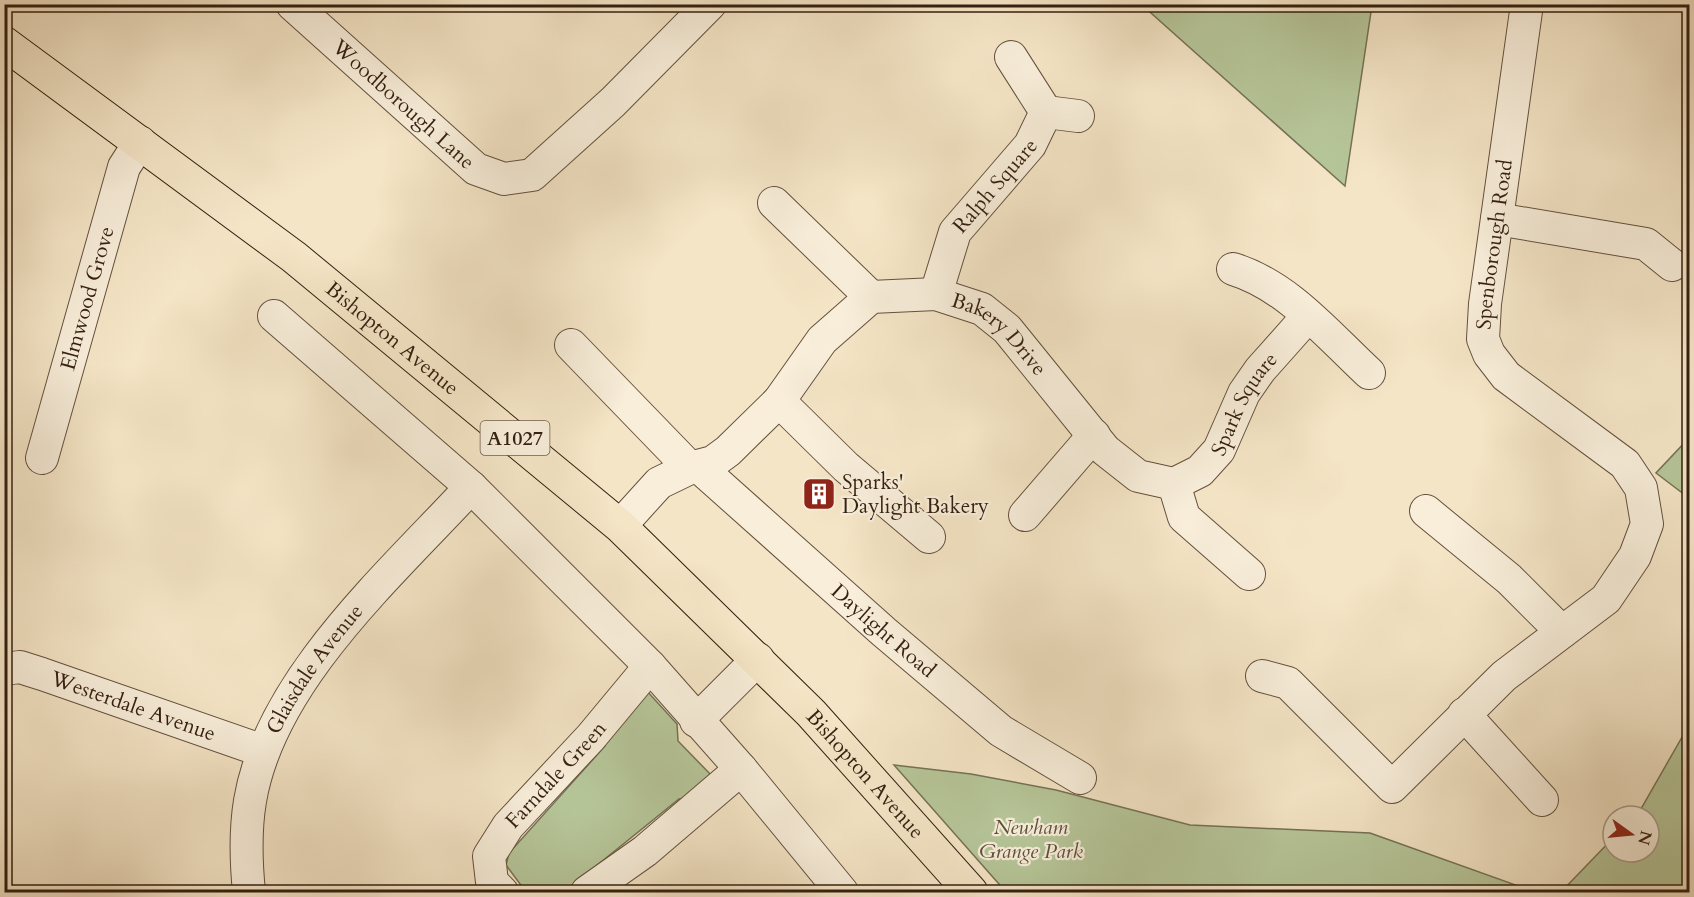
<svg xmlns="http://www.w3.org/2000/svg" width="1694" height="897" viewBox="0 0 1694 897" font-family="Cardo,serif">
  <rect width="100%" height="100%" fill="#f4e5c6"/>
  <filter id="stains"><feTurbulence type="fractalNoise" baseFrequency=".00333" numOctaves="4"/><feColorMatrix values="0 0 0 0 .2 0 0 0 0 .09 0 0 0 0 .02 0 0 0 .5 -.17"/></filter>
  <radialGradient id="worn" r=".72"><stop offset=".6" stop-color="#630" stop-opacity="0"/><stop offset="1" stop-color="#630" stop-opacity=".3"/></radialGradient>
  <!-- green -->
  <path fill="#b6c699" stroke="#757255" stroke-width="1.5" d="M1142 5H1372L1345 186Z
    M1689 438V498L1656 473Z
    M646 690 677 724 678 741 712 776 692 797 679 799 564 892H526L506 865 509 853 605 746 610 726Z
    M1689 725V892H1561L1613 838V852H1649V816H1634L1642 807Z
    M894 765 971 774 1056 790 1190 825 1370 833 1535 892H1006Z"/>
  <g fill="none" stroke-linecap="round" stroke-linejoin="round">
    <defs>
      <g id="minor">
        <path id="s1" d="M292 4 476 169 504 179 532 175 613 102 710 4"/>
        <path d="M1046 112 1078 116"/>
        <path d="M774 203 871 297"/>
        <path d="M1497 219 1646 244 1672 265"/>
        <path d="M1233 269C1288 286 1327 334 1369 373"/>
        <path id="s2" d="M936 294 955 232 1030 145 1046 112 1011 57"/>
        <path d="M274 316 471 487 650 666 741 769 842 892"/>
        <path d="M571 345 690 468"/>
        <path d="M779 401 846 467 929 537"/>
        <path id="s3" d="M42 458 124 167 140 142"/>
        <path id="s4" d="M698 466 884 632 1001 731 1080 778"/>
        <path id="s5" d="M1174 484 1200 471 1219 450 1244 393 1260 370 1308 316"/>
        <path d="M1426 511 1509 579 1562 632"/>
        <path d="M1025 515 1094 435"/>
        <path id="s6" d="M620 526 659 483 690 468 713 462 728 451 779 401 822 340 871 297 936 294 982 309 1007 329 1105 450 1138 476 1174 484 1184 517 1249 574"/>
        <path id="s7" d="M4 669 20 667 42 674 263 751"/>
        <path id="s8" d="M1262 676 1288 683 1392 787 1504 676 1606 599 1635 556 1647 524 1641 488 1625 464 1506 376 1489 354 1483 339 1485 304 1527 4"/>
        <path d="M1464 714 1542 800"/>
        <path d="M696 721 758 659"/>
        <path id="s9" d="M249 892C246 862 245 831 250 801 270 680 391 574 471 487"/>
        <path id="s10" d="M502 892 492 882 489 856 508 826 591 737 650 666"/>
        <path d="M587 892 645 851 741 769"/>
      </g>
      <g id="primary">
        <path id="s11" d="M4 43 294 257 620 526 811 713 971 892"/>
      </g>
    </defs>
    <!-- minor casing -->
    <use href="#minor" stroke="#64503e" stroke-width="34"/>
    <!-- primary casing -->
    <use href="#primary" stroke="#341f11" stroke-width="35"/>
    <!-- minor -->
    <use href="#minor" stroke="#f8eeda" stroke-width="32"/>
    <!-- primary -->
    <use href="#primary" stroke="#f4e5c6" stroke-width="33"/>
  </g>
  <!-- icons -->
  <defs>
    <symbol id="building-square" viewBox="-11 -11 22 22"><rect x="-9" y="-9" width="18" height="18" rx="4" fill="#8f2418" stroke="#f8eeda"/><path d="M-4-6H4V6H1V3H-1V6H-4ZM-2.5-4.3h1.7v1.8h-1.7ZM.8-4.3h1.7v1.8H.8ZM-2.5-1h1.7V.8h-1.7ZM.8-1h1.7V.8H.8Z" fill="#fff"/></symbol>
  </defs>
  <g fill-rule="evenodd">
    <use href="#building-square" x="800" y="475" width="38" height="38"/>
  </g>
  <g text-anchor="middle" stroke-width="4.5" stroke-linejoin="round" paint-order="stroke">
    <!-- shield labels -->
    <rect fill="#f8eeda" stroke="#6f5d4d" stroke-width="1.5" x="480.5" y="421" width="69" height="34" rx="4.5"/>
    <g font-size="20" font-weight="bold" fill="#341f11">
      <text x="515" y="445">A1027</text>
    </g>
    <!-- street labels -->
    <g font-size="21" fill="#341f11" stroke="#f8eeda">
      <text dy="7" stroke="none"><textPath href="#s1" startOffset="150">Woodborough Lane</textPath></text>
      <text dy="7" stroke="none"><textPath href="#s2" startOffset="126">Ralph Square</textPath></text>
      <text dy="7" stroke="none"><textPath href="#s8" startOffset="898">Spenborough Road</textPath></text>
      <text dy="7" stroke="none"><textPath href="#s3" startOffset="166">Elmwood Grove</textPath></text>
      <text dy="7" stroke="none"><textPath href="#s11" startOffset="488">Bishopton Avenue</textPath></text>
      <text dy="7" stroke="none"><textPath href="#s6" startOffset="488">Bakery Drive</textPath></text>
      <text dy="7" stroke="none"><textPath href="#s5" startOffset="110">Spark Square</textPath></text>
      <text dy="7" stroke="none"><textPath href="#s4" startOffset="248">Daylight Road</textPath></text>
      <text dy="7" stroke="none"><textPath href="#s9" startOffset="240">Glaisdale Avenue</textPath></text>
      <text dy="7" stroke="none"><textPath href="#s7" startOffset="136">Westerdale Avenue</textPath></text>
      <text dy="7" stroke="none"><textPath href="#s11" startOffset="1132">Bishopton Avenue</textPath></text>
      <text dy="7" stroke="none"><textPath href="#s10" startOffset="146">Farndale Green</textPath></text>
    </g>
    <!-- poi labels -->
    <g font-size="21" fill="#341f11" stroke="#f8eeda" text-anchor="start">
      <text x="842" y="489">Sparks'<tspan x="842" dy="24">Daylight Bakery</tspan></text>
    </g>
    <!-- park labels -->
    <g font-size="21" font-style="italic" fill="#5b513a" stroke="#f8eeda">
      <text x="1031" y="834">Newham<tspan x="1031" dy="24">Grange Park</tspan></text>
    </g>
  </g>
  <!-- margin -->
  <rect width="1694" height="897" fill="none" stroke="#f4e5c6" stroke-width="24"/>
  <rect x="6" y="6" width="1682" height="885" fill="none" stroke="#341f11" stroke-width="3"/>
  <rect x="12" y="12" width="1670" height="873" fill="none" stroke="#341f11" stroke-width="1.5"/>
  <!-- north arrow -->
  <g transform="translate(1631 834) rotate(105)"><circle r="28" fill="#f8eeda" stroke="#aa9b8a" stroke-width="1.5"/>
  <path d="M0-4.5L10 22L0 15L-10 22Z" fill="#8f2418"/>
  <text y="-9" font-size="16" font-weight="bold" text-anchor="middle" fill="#341f11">N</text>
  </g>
  <rect width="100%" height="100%" filter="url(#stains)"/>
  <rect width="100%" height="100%" fill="url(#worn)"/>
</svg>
